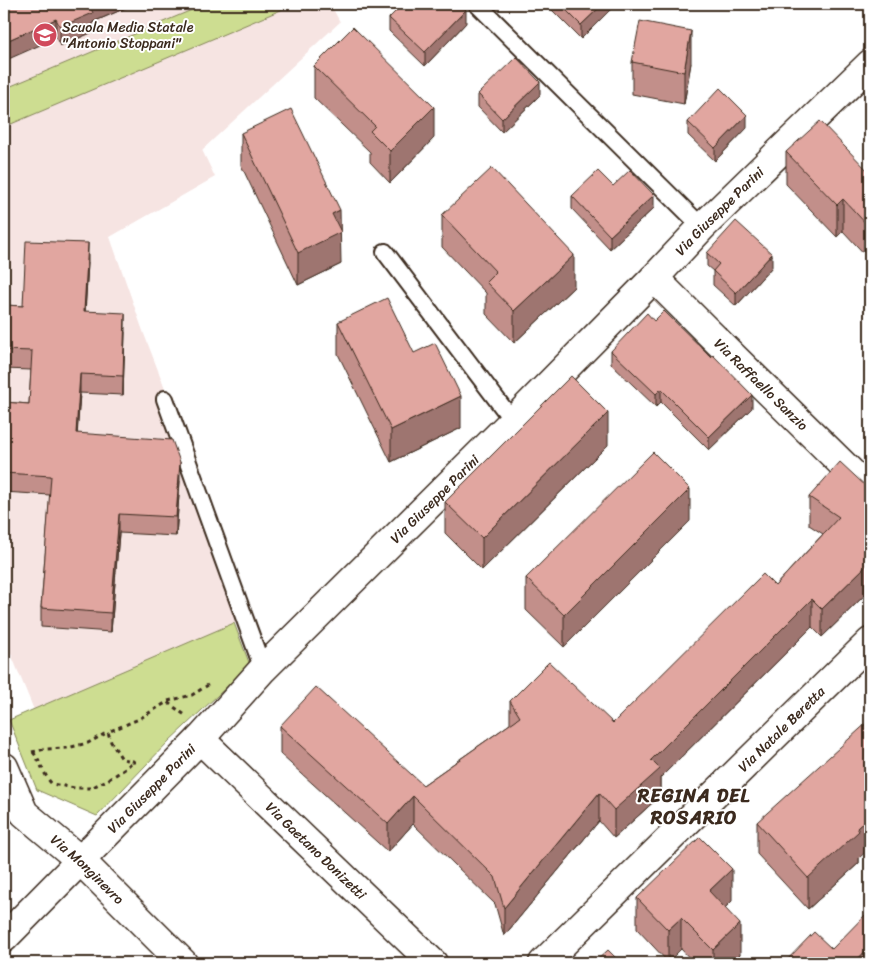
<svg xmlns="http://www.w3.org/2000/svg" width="874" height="967" viewBox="0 0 874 967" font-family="Sriracha,sans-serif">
  <rect width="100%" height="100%" fill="#fff"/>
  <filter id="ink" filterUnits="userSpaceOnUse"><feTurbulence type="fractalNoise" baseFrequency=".02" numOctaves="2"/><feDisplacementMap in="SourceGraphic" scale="10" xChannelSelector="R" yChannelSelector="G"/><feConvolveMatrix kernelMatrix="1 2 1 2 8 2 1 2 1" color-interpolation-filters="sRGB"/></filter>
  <g filter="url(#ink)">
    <!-- built -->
    <path fill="#f6e4e2" d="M4 4H344L333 9 340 22 202 150 215 177 110 237 144 334 253 616 234 623 34 710 4 637Z"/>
    <!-- park -->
    <path fill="#cddd91" stroke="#848458" d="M206 4H295L4 127V89Z
      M234 623 250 665 169 741 97 816 37 790 9 720Z"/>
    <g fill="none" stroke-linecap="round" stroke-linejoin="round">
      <defs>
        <path id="service" d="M477 4 702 227
          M385 252 513 421
          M165 399 263 669"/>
        <g id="minor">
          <path id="s1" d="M654 278 703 327 870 491"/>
          <path id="s2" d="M200 739 433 963"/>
          <path id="s3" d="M4 767 24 813 81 861 183 963"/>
          <path id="s4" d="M4 938 200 739 263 669 513 421 654 278 702 227 870 64"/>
          <path id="s5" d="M543 963 870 642"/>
        </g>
      </defs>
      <!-- service casing -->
      <use href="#service" stroke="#3b2a1e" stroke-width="20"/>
      <!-- minor casing -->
      <use href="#minor" stroke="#3b2a1e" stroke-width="31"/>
      <!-- path -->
      <path stroke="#3b2a1e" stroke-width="3" stroke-dasharray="4 4" stroke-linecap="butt" d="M168 701 192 695 208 685
        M32 752 45 749 67 748 88 743 108 732
        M33 752C41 762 43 774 52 784L75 788H91L109 779 125 769 133 761
        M135 763 133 761 122 759 111 742 108 732 139 719 167 702 185 715"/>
      <!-- service -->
      <use href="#service" stroke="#fff" stroke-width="16"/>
      <!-- minor -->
      <use href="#minor" stroke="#fff" stroke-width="28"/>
    </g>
    <!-- wall -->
    <path fill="#c28f8a" stroke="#3b2a1e" d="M4 4H135L93 22V32L60 46 56 38Z
      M546 4H616L581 39Z
      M389 18 466 23 425 66 389 31Z
      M632 62 691 63 684 104 632 94Z
      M314 66 434 138 390 183 370 162V152L314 98Z
      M478 94 540 95 502 132 478 107Z
      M688 122 747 128 715 161 688 135Z
      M241 133 341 264 298 285 241 165Z
      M786 152 870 173V260L843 231 837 237 786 184Z
      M613 186 654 208 610 249 572 209V196Z
      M442 215 574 287 514 343 486 314V293L442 247Z
      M707 253 772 267 736 306 713 285V271L707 266Z
      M88 263 85 311 125 332 123 395 80 393 77 433 180 481 176 536 119 533 111 632 41 627V608L50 495 4 492V402L29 404 31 370 4 369V305L23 306Z
      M654 321 752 408 709 450 661 402 656 407 611 364V351Z
      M338 322 414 353 461 428 391 462 338 354Z
      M608 445 482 570 445 533V502Z
      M870 490V590L822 637 812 627 660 778V796L614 838 599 821 504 936 495 904 413 824 388 852 280 754V726L423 785 510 724V701L613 723 775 586 823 534 809 525V497Z
      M690 521 564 647 526 610V578Z
      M757 822 859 858V863L808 909 757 854Z
      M637 898 732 901 725 908 740 955 732 963H694L681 949 668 962 637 929Z"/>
    <!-- shaded-wall -->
    <path fill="#9e7470" stroke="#3b2a1e" d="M89 4H135L93 22V32L60 46V27Z
      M603 4H616L581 39V25Z
      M466 10V23L425 66V52Z
      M56 19V38L4 61V42Z
      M691 31V63L684 104V72Z
      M540 82V95L502 132V119Z
      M434 107V138L390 183V151Z
      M747 115V128L715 161V148Z
      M654 195V208L610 249V236Z
      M843 199V231L837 237V205Z
      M340 210 341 264 298 285V253L332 214Z
      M88 243V263L84 331V311Z
      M772 254V267L736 306V293Z
      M574 255V287L514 343V311Z
      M125 313V332L123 395V376Z
      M80 374V393L76 452V433Z
      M661 389V402L656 407V394Z
      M752 395V408L709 450V437Z
      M461 396V428L391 462V430Z
      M608 413V445L482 570V538Z
      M180 462V481L176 536V517Z
      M690 489V521L564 647V615Z
      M119 514V533L111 632V613Z
      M870 562V590L822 637V609Z
      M812 599V627L660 778V796L614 838V810L651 760Z
      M599 793V821L504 936V908Z
      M413 796V824L388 852V824Z
      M870 816V848L859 858V863L808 909V878L857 828Z
      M732 869V901L709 923V891Z
      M681 918V949L668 962V930Z
      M740 924V955L732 963H713V950Z
      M870 946V963H854Z"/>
    <!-- building -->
    <path fill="#e1a6a0" stroke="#3b2a1e" d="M4 4H91H89L93 13 60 27 56 19 4 42Z
      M403 4H460L466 10 425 52 389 18Z
      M560 4H603L581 25Z
      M640 21 691 31 684 72 632 62Z
      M353 27 434 107 390 151 370 131 375 126 314 66Z
      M516 57 540 82 502 119 478 94Z
      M720 88 747 115 715 148 688 122Z
      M291 109 340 210 332 214 341 232 298 253 241 133Z
      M820 121 870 173V228L843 199 837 205 786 152Z
      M492 168 574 255 514 311 486 282 496 272 442 215Z
      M630 170 654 195 610 236 572 196 598 171 613 186Z
      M736 221 772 254 736 293 713 271 719 264 707 253Z
      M26 241 88 243 84 311 125 313 123 376 80 374 76 433 172 440 180 462 176 517 119 514 111 613 41 608 51 476 4 473V402L29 404 32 351 4 350V305L23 306Z
      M387 298 414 353 435 343 461 396 391 430 338 322Z
      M664 311 711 357 713 355 752 395 709 437 661 389 656 394 611 351 647 313 654 321Z
      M571 376 608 413 482 538 445 502Z
      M653 452 690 489 564 615 526 578Z
      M840 462 870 490V562L822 609 812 599 651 760 660 769 614 810 599 793 504 908 495 877 413 796 388 824 280 726 316 687 423 785 520 717 510 701 549 662 613 723 763 574 775 586 839 517 809 497Z
      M870 720V816L857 828 859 831 808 878 757 822Z
      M700 837 732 869 709 891 740 924 713 950 681 918 668 930 637 898Z
      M870 910V946L854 963H784L814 932 832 949Z
      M608 950 621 963H584L591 957 595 962Z"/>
  </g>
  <!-- icons -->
  <defs>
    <symbol id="school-disc" viewBox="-11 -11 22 22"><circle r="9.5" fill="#d1495b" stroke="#fff"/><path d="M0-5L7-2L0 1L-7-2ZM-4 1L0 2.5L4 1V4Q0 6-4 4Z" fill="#fff"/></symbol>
  </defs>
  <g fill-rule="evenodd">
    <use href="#school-disc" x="31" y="21" width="28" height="28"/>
  </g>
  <g text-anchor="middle" stroke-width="4" stroke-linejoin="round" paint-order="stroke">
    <!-- poi labels -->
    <g font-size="14" fill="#3b2a1e" stroke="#fff" text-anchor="start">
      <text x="62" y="32">Scuola Media Statale<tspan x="62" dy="16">"Antonio Stoppani"</tspan></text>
    </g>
    <!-- street labels -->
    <g font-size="14" fill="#3b2a1e" stroke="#fff">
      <text dy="5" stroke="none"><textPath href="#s4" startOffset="1020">Via Giuseppe Parini</textPath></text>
      <text dy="5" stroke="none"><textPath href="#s1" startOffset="151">Via Raffaello Sanzio</textPath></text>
      <text dy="5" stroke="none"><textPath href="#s4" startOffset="615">Via Giuseppe Parini</textPath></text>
      <text dy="5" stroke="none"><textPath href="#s5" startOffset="334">Via Natale Beretta</textPath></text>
      <text dy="5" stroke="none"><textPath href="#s4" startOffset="210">Via Giuseppe Parini</textPath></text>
      <text dy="5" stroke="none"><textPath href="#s2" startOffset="161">Via Gaetano Donizetti</textPath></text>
      <text dy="5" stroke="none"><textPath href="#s3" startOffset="135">Via Monginevro</textPath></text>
    </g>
    <!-- district labels -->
    <g font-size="19" font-weight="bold" letter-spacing="1" fill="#3b2a1e" stroke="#fff">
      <text x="694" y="802">REGINA DEL<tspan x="694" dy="22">ROSARIO</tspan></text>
    </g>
  </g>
  <!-- margin -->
  <rect width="874" height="967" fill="none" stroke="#fff" stroke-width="20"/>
  <rect x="10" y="10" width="854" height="947" fill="none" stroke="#3b2a1e" stroke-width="2" filter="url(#ink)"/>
</svg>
